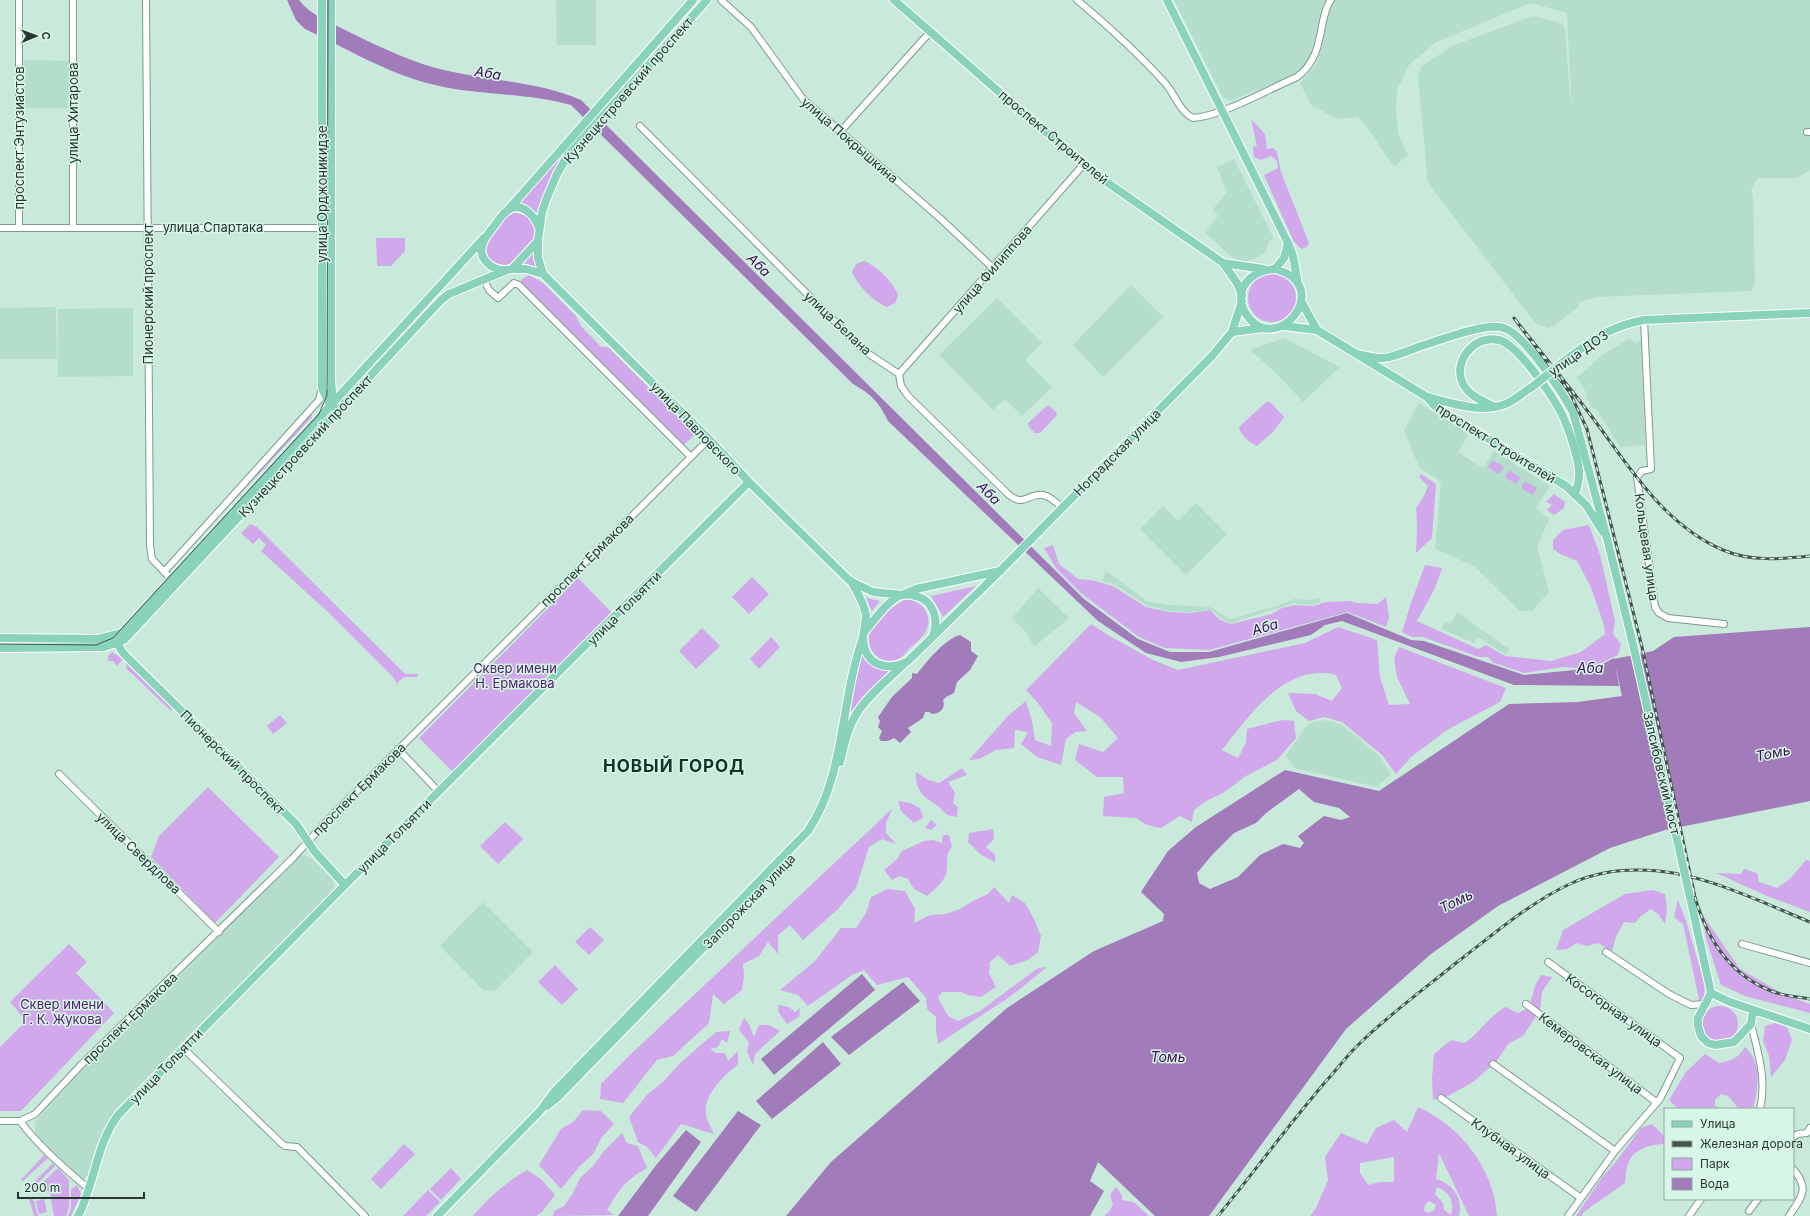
<svg xmlns="http://www.w3.org/2000/svg" width="1810" height="1216" viewBox="0 0 1810 1216" font-family="Inter,sans-serif">
  <rect width="100%" height="100%" fill="#c9e9db"/>
  <!-- built -->
  <path fill="#b5ddcc" d="M556 0H596V45H557Z
    M1174 0H1326L1321 13 1316 42 1307 65 1294 75 1230 101 1222 96Z
    M1335 0H1810V170L1797 178H1758L1751 189 1753 196 1755 282 1753 289 1750 291 1597 297 1579 302V306L1555 325 1548 328 1535 323 1426 180 1427 173 1418 77 1421 67 1452 46 1533 16 1561 23 1565 28 1570 95 1574 110 1571 95 1567 13 1531 3 1436 42 1409 65 1397 90 1396 108 1398 133 1408 155 1394 167 1364 123 1357 117 1337 119 1311 105 1300 83 1315 66 1319 55 1329 11 1332 3Z
    M24 60 70 61V108H23Z
    M1234 159 1274 239 1269 241 1267 249 1264 253 1258 257 1245 262 1234 259 1205 233 1218 216 1213 209 1227 192 1217 167Z
    M1131 285 1163 317 1103 377 1073 345Z
    M997 298 1042 343 1025 360 1052 387 1022 416 1005 399 993 410 939 355Z
    M56 307 57 359H0V308Z
    M133 308V376L58 377V309Z
    M1284 338 1340 367 1303 402 1276 373 1250 350Z
    M1630 338 1635 343 1641 340 1645 445 1620 447 1596 409 1592 408 1586 398 1587 394 1577 378 1602 355Z
    M1419 403 1462 429 1468 436 1458 452 1481 467H1484L1494 451 1550 486 1536 508 1549 519 1537 547 1549 592 1532 611H1520L1474 566 1435 549 1441 480 1444 476 1441 480V482L1419 467 1404 430Z
    M1196 503 1227 534 1186 575 1140 529 1163 506 1178 521Z
    M1106 571 1147 601 1167 605 1210 607 1230 619 1280 605 1294 599 1311 600 1319 598 1321 602 1312 605 1294 603 1231 623 1222 619 1210 609 1191 612 1168 611 1146 605 1114 584 1102 581Z
    M1038 588 1069 618 1034 647 1026 632 1012 618Z
    M1457 612 1509 649 1506 655 1478 637 1474 643 1442 629 1445 621 1451 623Z
    M1324 720 1341 724 1380 757 1391 774 1377 787 1294 768 1286 755 1309 723Z
    M303 855 310 857 333 880 334 889 332 892 114 1112 104 1129 88 1175 84 1179 78 1177 35 1134V1122L87 1064 183 972 298 857Z
    M483 902 533 952 495 991 483 990 440 946Z"/>
  <!-- green -->
  <path fill="#d0a8eb" fill-rule="evenodd" d="M1251 119 1265 134 1267 149 1273 148 1277 152 1281 172 1309 243 1307 247 1301 249 1293 240 1264 175 1278 168 1277 161 1271 156 1261 160 1254 157 1253 147 1257 146Z
    M573 139 575 142 539 215 526 206 515 205Z
    M513 213C526 213 539 222 535 236 534 244 527 249 522 254 511 265 502 271 488 257L485 244 486 239 508 215Z
    M376 238H405V251L391 266H377Z
    M535 250 538 268 523 263Z
    M864 261C877 266 893 282 898 295L895 303 887 307C874 302 858 286 852 272L856 264Z
    M1248 298a24 24 0 1 1 48 0a24 24 0 1 1-48 0Z
    M529 275 543 283 576 316 581 326 601 347H608L695 434 683 446 521 282 522 279Z
    M1269 401 1284 417 1273 432 1257 446C1250 443 1240 435 1239 427L1265 403Z
    M1048 405 1056 412 1057 415 1040 433H1035L1029 427 1028 423Z
    M311 414 312 415 311 418 215 521 213 520Z
    M1492 460 1504 467 1499 474 1488 467Z
    M1509 470 1521 478 1516 484 1505 477Z
    M1421 474 1436 484 1432 538 1416 553 1417 524 1416 508 1424 496 1428 486 1419 477Z
    M1525 481 1537 488 1533 495 1521 488Z
    M1554 494 1565 502 1564 508 1554 515 1547 510 1552 505 1546 502Z
    M250 524 257 527 405 674H418L417 677H404L398 682V687L397 683 392 676 329 613 261 551 266 545 259 538 253 544 241 533Z
    M1589 525 1600 555 1615 621 1613 634 1621 644 1618 655 1597 665 1576 668 1563 667 1524 673 1492 662 1488 657H1479L1423 637H1412L1402 632 1411 603 1425 565 1442 568 1435 588 1417 621 1478 649 1486 645 1505 656 1551 661 1581 652 1605 634 1604 625 1590 585 1577 561 1560 554 1553 549V540L1563 530Z
    M1053 545 1059 564 1078 579 1091 580 1113 586 1146 607 1168 612 1191 613 1210 610 1220 620 1231 624 1272 614 1282 608 1295 605 1314 606 1326 602 1351 601 1357 603 1378 604 1386 597 1389 618 1386 627 1348 612 1209 650 1165 648 1139 637 1082 594 1056 568 1044 548Z
    M752 577 769 594 749 614 732 597Z
    M578 578 612 613 453 772 419 738Z
    M976 586 943 617 931 596Z
    M866 598 880 601 872 611Z
    M908 599C924 602 934 617 925 633 921 639 915 644 910 648 906 652 901 659 896 660 892 661 888 661 884 660 873 657 866 644 870 633 875 622 897 601 908 599Z
    M1091 624 1108 635 1153 660 1178 670 1305 643 1338 627 1377 640 1380 677 1389 705 1410 704 1397 677 1394 658 1399 647 1506 688 1500 702 1447 730 1411 757 1396 774 1382 755 1342 722 1324 717 1309 721 1296 711 1288 693 1315 694 1332 701 1342 688 1336 675C1285 662 1249 716 1222 750L1238 758 1246 743 1247 729 1282 720 1294 721 1296 738 1277 760 1246 776 1223 793 1206 801 1194 810 1192 822 1180 816 1161 828 1147 825 1136 818 1103 816 1104 797 1124 793 1123 777H1097L1075 760 1079 744 1103 752 1118 738 1100 717 1076 702 1074 713 1087 731 1075 732 1066 739 1061 765 1037 757 1021 744 1028 732 1015 730 1014 748 996 750 979 759 969 760 1008 716 1026 701 1032 721 1035 740 1051 746 1052 723 1038 703 1026 690Z
    M702 628 720 646 696 669 679 651Z
    M771 637 780 647 759 669 750 659Z
    M112 652 123 659 117 666 113 661H108V656Z
    M861 653 883 670H893L846 716Z
    M126 662 172 708 171 711 127 669Z
    M280 715 287 723 273 734 267 726Z
    M962 768 967 775 948 782 955 793 953 803 958 807 957 817 947 815C933 797 915 801 916 772L928 780 939 783Z
    M208 787 279 857 215 923 151 857 159 836Z
    M898 801 910 803 920 808 923 818 914 823 901 811Z
    M892 809 886 823V833L896 844 882 839 869 847 856 888 837 910 803 940 790 925 778 935V954L768 942 759 956 743 964 744 977 742 990 724 1004 713 994 709 1023 673 1056 657 1060 623 1103 600 1099 601 1084 630 1055Z
    M931 820 937 825 931 830 925 828Z
    M505 822 523 839 498 864 480 846Z
    M993 829 994 839 986 847 995 855V862L980 854 968 842 969 833Z
    M943 835H949L952 846C945 858 948 855 947 867 947 880 936 888 927 896L914 889 908 879 900 876 892 880 884 870 897 859 902 851 924 841 933 840 942 843Z
    M1806 860 1810 861V912L1767 896 1716 873 1741 874 1744 869 1757 873 1759 882 1777 888 1790 879Z
    M994 887 1009 903 1012 895 1025 903 1034 919 1041 936 1038 952 1028 960 1010 966 998 955 990 962 989 973 996 987 981 997 968 995 961 992H942L938 998 948 1016 958 1021 980 1011 1038 968 1047 967 1011 996 938 1044 936 1031V1017L927 1009 926 998 908 977 877 985 864 970 852 975 808 1006 798 995 780 990 815 961 841 928H856L866 913 871 897 888 889 905 891 915 909 914 923 930 915 946 914 960 909 973 901 988 894Z
    M1652 890 1665 894 1667 910 1665 924 1658 914 1651 909 1641 916 1635 923 1624 922 1616 937 1612 951 1598 943 1587 946 1577 943 1567 949 1556 950 1563 930 1625 894Z
    M1678 900 1687 924 1705 986 1703 1007 1696 1020 1699 999 1683 924 1674 917Z
    M1702 914 1740 969 1787 996 1810 1004V1013L1745 996 1721 985 1706 938Z
    M590 927 604 940 589 955 575 942Z
    M69 944 87 962 76 973 114 1013 21 1111H0V1047L26 1021 10 1002Z
    M555 965 578 989 562 1005 538 982Z
    M1541 975 1552 977 1542 992 1540 1010 1523 1036 1508 1044 1497 1061 1473 1082 1448 1096 1433 1100 1432 1078 1434 1054 1451 1040 1465 1043C1480 1032 1489 1017 1505 1007L1518 1013 1529 1008 1535 986Z
    M778 1005 789 1007 795 1012 800 1008 799 1017 787 1024 779 1013Z
    M1702 1024a18 18 0 1 1 36 0a18 18 0 1 1-36 0Z
    M744 1018 749 1024 754 1037 759 1025H769L780 1031 755 1054 753 1065 747 1052 749 1043 739 1029Z
    M1775 1023 1787 1027 1792 1040 1785 1060 1771 1077 1769 1056 1763 1041 1765 1026Z
    M730 1031 727 1043 722 1039 718 1047 710 1049 716 1053H725L728 1061 738 1051V1065C725 1074 703 1095 706 1113 706 1120 711 1127 714 1134L681 1124 656 1158 647 1147 638 1142 629 1117 647 1095 664 1081 680 1063 716 1032Z
    M1745 1047C1763 1063 1758 1089 1753 1109H1739L1728 1096 1721 1094 1715 1100V1106L1721 1109 1712 1107 1710 1109H1678L1669 1100 1686 1072 1705 1054 1719 1063C1733 1060 1737 1059 1745 1047Z
    M1418 1107C1460 1126 1494 1168 1497 1216H1469L1439 1153 1436 1179C1452 1183 1464 1199 1459 1216H1310L1316 1208 1328 1180 1325 1157 1341 1133 1367 1144 1376 1128 1394 1120 1407 1132ZM1394 1157V1182H1380L1368 1185 1360 1173V1163ZM1437 1187C1449 1192 1455 1201 1451 1215L1444 1210 1443 1203 1435 1194ZM1429 1201 1436 1205 1434 1210 1429 1213 1424 1211 1425 1205Z
    M583 1110 601 1111 614 1124 601 1138 594 1153 580 1166 561 1189 539 1165 561 1129 573 1122Z
    M1652 1124 1665 1137V1144C1652 1144 1636 1148 1629 1161 1626 1167 1626 1177 1625 1183L1585 1211 1581 1216H1576L1603 1176 1615 1163 1641 1128Z
    M622 1133 627 1143 638 1146 647 1168C626 1180 619 1189 607 1210L614 1215 553 1216 554 1211 564 1206 573 1193 580 1178 593 1166 603 1152Z
    M404 1144 415 1154 381 1189 371 1179Z
    M44 1155 48 1158 23 1181 21 1180Z
    M53 1163 55 1166 38 1183 39 1188 34 1193 32 1189 35 1181Z
    M58 1168 69 1180V1207L66 1216H54L50 1194 42 1183Z
    M451 1168 461 1179 441 1200 430 1189Z
    M527 1170 541 1179 555 1195 542 1212 536 1216H473C489 1197 506 1182 527 1170Z
    M77 1185 81 1194 71 1216H68L71 1208V1190Z
    M1116 1187 1122 1195V1200L1134 1202 1149 1216H1104L1109 1212 1113 1204 1110 1195Z
    M428 1190 440 1202 426 1216H403Z
    M28 1196 34 1201 38 1216H34Z
    M44 1199 47 1212 39 1214 36 1201Z"/>
  <!-- water -->
  <path fill="#a17bba" fill-rule="evenodd" d="M287 0H299C310 15 330 22 347 31 380 47 412 63 448 71 492 81 540 82 581 100L1084 599 1138 639 1170 652H1209L1347 613 1411 640 1424 641 1524 675 1595 668 1614 658V659L1653 651 1674 637 1810 627V801L1665 830 1610 848 1498 906 1431 954 1346 1029 1209 1216H1155L1098 1162 1090 1181 1104 1191 1090 1216H786L831 1162 1007 1008 1094 951 1163 921 1164 914 1141 892 1168 851 1196 827 1285 770 1379 791 1509 704 1578 702 1622 696 1615 664 1619 686 1514 685 1342 621 1325 625 1311 635 1219 657 1181 662 1146 653 1098 621 888 421C879 402 871 394 853 384L571 105C524 92 474 96 427 83 385 72 344 47 305 29L296 20ZM1299 789 1314 802 1339 808 1350 817 1341 820 1324 816 1298 836 1304 843 1300 848 1283 844 1260 855 1238 877 1210 889 1199 883 1197 873 1213 854 1234 833 1256 823 1266 813Z
    M960 635 971 642V651L978 656 970 670 957 682 954 693 946 697 943 700C946 708 940 714 932 714L929 712H925L923 718 908 728 911 732 900 743 894 738 888 741H881L879 738 882 731 878 727 880 721 878 717 892 697 912 678V673L917 674C927 661 945 639 960 635Z
    M862 974 875 990 774 1075 761 1059Z
    M903 982 920 1001 849 1055 831 1037Z
    M823 1042 841 1064 772 1119 756 1101Z
    M738 1111 761 1125 696 1212 673 1196Z
    M686 1130 701 1142 648 1216H618L657 1164Z"/>
  <g fill="none" stroke-linecap="round" stroke-linejoin="round">
    <defs>
      <path id="minor" d="M19 0V228
        M73 0V227
        M146 0 150 546 152 559 172 580
        M721 0 751 27 803 99 942 220 993 268
        M1077 0C1108 26 1138 53 1165 83 1175 94 1179 111 1193 118 1222 116 1269 89 1297 77 1316 63 1319 43 1323 21 1325 14 1326 6 1331 0
        M640 126 852 339 863 350 899 374 901 386 908 396 1008 494C1024 508 1028 493 1043 495 1050 496 1056 503 1062 507
        M840 132 930 32
        M1807 132H1810
        M0 228H330
        M484 280 489 290 498 298 514 283 519 285 691 457
        M1644 320 1651 469 1642 471 1637 477 1655 607 1659 613 1668 618 1724 624
        M899 374 1084 164
        M164 572 319 400 322 388
        M398 749 439 792
        M59 774 219 932
        M1742 944 1810 963
        M1606 952 1669 994 1691 1005 1704 1004
        M1548 962 1680 1058 1660 1099 1615 1151 1568 1216
        M1526 1004 1656 1102
        M1751 1024C1758 1053 1767 1079 1760 1109
        M183 1048 281 1143 285 1146 297 1147 365 1216
        M1493 1064 1615 1151
        M1441 1098 1581 1198
        M0 1121H20L35 1114 81 1065 292 859 324 824 709 439
        M20 1121C38 1146 66 1170 89 1189
        M1793 1137 1798 1134 1807 1133 1810 1128
        M1749 1211 1758 1199
        M1689 1216 1701 1199
        M1789 1216C1802 1197 1810 1188 1793 1169"/>
      <path id="major" d="M322 0V388L330 405 334 407
        M331 0V379L333 403
        M894 0 1030 119 1108 183 1223 263 1237 283 1242 295
        M1167 0 1288 243 1293 256 1298 284
        M508 210 693 0
        M539 228C535 216 520 199 507 211 502 214 499 220 495 225 484 238 473 253 491 266 497 270 505 271 512 269L538 241 542 212 546 200 557 174 568 155 707 0
        M538 241V258L543 274 709 439 749 482 850 581 873 592 902 595 916 589 1000 571
        M1223 263 1263 269
        M512 269H526L543 274
        M1275 269C1338 286 1273 362 1245 312 1232 289 1252 270 1275 269L1284 258 1288 243
        M1301 301 1317 330
        M1284 326 1317 330 1427 397 1436 407 1566 486 1586 505 1603 532
        M1232 332 1263 328
        M1356 354C1364 355 1373 358 1380 358 1391 359 1410 350 1421 346 1441 340 1485 322 1504 328 1525 335 1562 392 1573 412L1608 542 1634 649
        M1571 356C1597 337 1612 326 1644 320L1810 313
        M1427 397C1452 403 1478 413 1503 405 1513 402 1523 392 1532 387
        M1495 407C1483 401 1469 396 1463 384 1452 362 1474 334 1499 340 1519 345 1559 404 1566 424 1571 435 1578 459 1579 471 1580 479 1577 487 1575 495
        M851 581C857 592 864 603 866 615 866 623 863 632 863 639 865 666 887 672 908 661L1000 571 1212 356 1232 332 1242 301
        M864 632C875 620 886 602 901 595 906 594 912 595 916 596 934 601 939 620 933 636
        M0 638 107 639
        M102 638 122 633 484 238
        M117 643 123 653 296 824 315 852 345 885
        M0 648 104 647 124 640 441 300 449 294 507 270
        M840 762C844 745 848 727 857 713 869 694 889 679 904 664
        M1690 897 1711 993 1698 1018V1026L1701 1036 1708 1043 1715 1045 1734 1042 1751 1024 1753 1010
        M1711 993 1730 1002 1810 1029
        M547 1106 558 1097 707 944
        M78 1216C95 1184 96 1143 119 1114L345 885 749 482
        M437 1216 540 1111 554 1092 808 831C846 775 840 700 863 638"/>
    </defs>
    <!-- minor casing -->
    <use href="#minor" stroke="#7d9b8e" stroke-width="8"/>
    <!-- major casing -->
    <use href="#major" stroke="#fff" stroke-width="10"/>
    <!-- minor -->
    <use href="#minor" stroke="#fff" stroke-width="6"/>
    <!-- major -->
    <use href="#major" stroke="#89d2bb" stroke-width="8"/>
    <!-- tram -->
    <path stroke="#44554e" stroke-width="1" d="M0 644 96 645 113 638 319 414 327 395 328 0"/>
    <defs>
      <path id="rail" d="M1810 556C1781 559 1751 562 1723 550 1662 524 1628 464 1589 413 1565 381 1539 350 1514 318L1570 393 1587 429 1642 647 1695 897C1707 939 1730 976 1774 992 1785 996 1798 997 1810 999
        M1218 1216C1255 1171 1289 1124 1327 1080 1337 1069 1346 1057 1357 1046 1387 1016 1423 990 1456 963 1493 935 1530 902 1572 883 1592 874 1615 870 1637 870 1696 869 1756 900 1810 922"/>
    </defs>
    <!-- rail casing -->
    <use href="#rail" stroke="#44554e" stroke-width="3"/>
    <!-- rail -->
    <use href="#rail" stroke="#d6f7e8" stroke-width="1.5" stroke-dasharray="4.5" stroke-linecap="butt"/>
    <defs>
      <path id="major-bridge" d="M1532 387 1571 356
        M1634 649 1690 897"/>
    </defs>
    <!-- major-bridge casing -->
    <use href="#major-bridge" stroke="#fff" stroke-width="10" stroke-linecap="butt"/>
    <!-- major-bridge -->
    <use href="#major-bridge" stroke="#89d2bb" stroke-width="8"/>
  </g>
  <g text-anchor="middle" stroke-width="3" stroke-linejoin="round" paint-order="stroke">
    <!-- street labels -->
    <g font-size="13" fill="#283530" stroke="#d6f7e8">
      <text transform="translate(628 90) rotate(-49)" y="5">Кузнецкстроевский проспект</text>
      <text transform="translate(73 113) rotate(-90)" y="5">улица Хитарова</text>
      <text transform="translate(1054 137) rotate(40)" y="5">проспект Строителей</text>
      <text transform="translate(19 138) rotate(-90)" y="5">проспект Энтузиастов</text>
      <text transform="translate(850 140) rotate(41)" y="5">улица Покрышкина</text>
      <text transform="translate(322 194) rotate(-90)" y="5">улица Орджоникидзе</text>
      <text x="213" y="232">улица Спартака</text>
      <text transform="translate(992 269) rotate(-49)" y="5">улица Филиппова</text>
      <text transform="translate(148 294) rotate(-90)" y="5">Пионерский проспект</text>
      <text transform="translate(838 323) rotate(43)" y="5">улица Белана</text>
      <text transform="translate(1578 353) rotate(-35)" y="5">улица ДОЗ</text>
      <text transform="translate(696 428) rotate(46)" y="5">улица Павловского</text>
      <text transform="translate(1496 443) rotate(32)" y="5">проспект Строителей</text>
      <text transform="translate(305 446) rotate(-47)" y="5">Кузнецкстроевский проспект</text>
      <text transform="translate(1117 452) rotate(-45)" y="5">Ноградская улица</text>
      <text transform="translate(1647 547) rotate(82)" y="5">Кольцевая улица</text>
      <text transform="translate(587 560) rotate(-45)" y="5">проспект Ермакова</text>
      <text transform="translate(624 608) rotate(-45)" y="5">улица Тольятти</text>
      <text transform="translate(233 762) rotate(45)" y="5">Пионерский проспект</text>
      <text transform="translate(1662 773) rotate(77)" y="5">Запсибовский мост</text>
      <text transform="translate(359 789) rotate(-45)" y="5">проспект Ермакова</text>
      <text transform="translate(394 836) rotate(-45)" y="5">улица Тольятти</text>
      <text transform="translate(139 853) rotate(44)" y="5">улица Свердлова</text>
      <text transform="translate(749 901) rotate(-46)" y="5">Запорожская улица</text>
      <text transform="translate(1614 1010) rotate(36)" y="5">Косогорная улица</text>
      <text transform="translate(130 1018) rotate(-44)" y="5">проспект Ермакова</text>
      <text transform="translate(1591 1053) rotate(37)" y="5">Кемеровская улица</text>
      <text transform="translate(166 1066) rotate(-46)" y="5">улица Тольятти</text>
      <text transform="translate(1511 1148) rotate(36)" y="5">Клубная улица</text>
    </g>
    <!-- park labels -->
    <g font-size="13" fill="#52206d" stroke="#d6f7e8">
      <text x="515" y="673">Сквер имени<tspan x="515" dy="15">Н. Ермакова</tspan></text>
      <text x="62" y="1009">Сквер имени<tspan x="62" dy="15">Г. К. Жукова</tspan></text>
    </g>
    <!-- water labels -->
    <g font-size="14" font-style="italic" fill="#410b5b" stroke="#d6f7e8">
      <text transform="translate(488 73) rotate(9)" y="5">Аба</text>
      <text transform="translate(759 265) rotate(45)" y="5">Аба</text>
      <text transform="translate(989 493) rotate(45)" y="5">Аба</text>
      <text transform="translate(1265 627) rotate(-16)" y="5">Аба</text>
      <text x="1590" y="673">Аба</text>
      <text transform="translate(1773 753) rotate(-11)" y="5">Томь</text>
      <text transform="translate(1456 901) rotate(-26)" y="5">Томь</text>
      <text x="1168" y="1062">Томь</text>
    </g>
    <!-- district labels -->
    <g font-size="17" font-weight="bold" letter-spacing="1" fill="#153026" stroke="#d6f7e8">
      <text x="674" y="772">НОВЫЙ ГОРОД</text>
    </g>
  </g>
  <!-- legend -->
  <rect x="1664" y="1108" width="130" height="92" fill="#d6f7e8" stroke="#90a99e"/>
  <rect x="1672" y="1121" width="20" height="6" fill="#89d2bb" stroke="#90a99e"/>
  <text x="1700" y="1128" font-size="12" fill="#283530">Улица</text>
  <rect x="1672" y="1141" width="20" height="6" fill="#44554e" stroke="#90a99e"/>
  <text x="1700" y="1148" font-size="12" fill="#283530">Железная дорога</text>
  <rect x="1672" y="1158" width="20" height="12" fill="#d0a8eb" stroke="#90a99e"/>
  <text x="1700" y="1168" font-size="12" fill="#283530">Парк</text>
  <rect x="1672" y="1178" width="20" height="12" fill="#a17bba" stroke="#90a99e"/>
  <text x="1700" y="1188" font-size="12" fill="#283530">Вода</text>
  <!-- north arrow -->
  <g transform="translate(36 36) rotate(89)" stroke="#d6f7e8" stroke-width="3" paint-order="stroke">
  <path d="M0-3L7 15L0 10L-7 15Z" fill="#283530"/>
  <text y="-6" font-size="11" font-weight="bold" text-anchor="middle" fill="#283530">С</text>
  </g>
  <!-- scale -->
  <path d="M18 1192v6h126v-6" fill="none" stroke="#283530" stroke-width="2"/>
  <text x="24" y="1192" font-size="12" fill="#283530" stroke="#d6f7e8" stroke-width="3" paint-order="stroke">200 m</text>
</svg>
